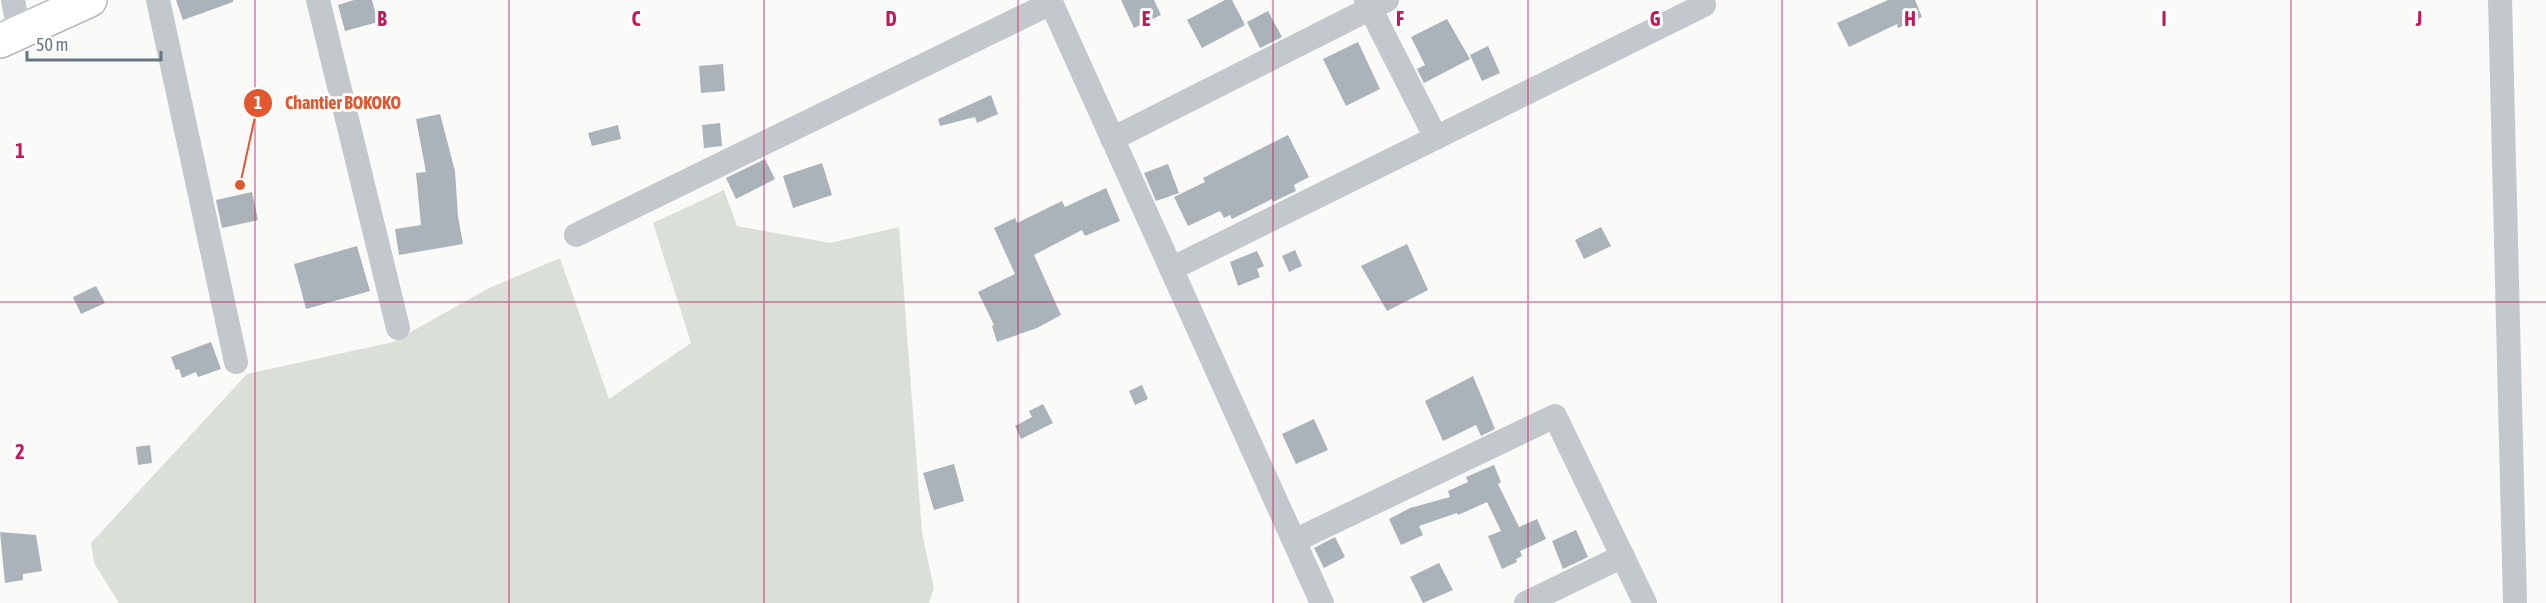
<svg xmlns="http://www.w3.org/2000/svg" width="2546" height="603" viewBox="0 0 2546 603" font-family="'Asap Condensed',sans-serif">
  <rect width="100%" height="100%" fill="#fafaf8"/>
  <!-- green -->
  <path fill="#dadfd7" d="M724 190 737 226 830 243 899 227 922 533 934 588 929 603H119L94 563 91 543 247 374 393 342 489 288 560 258 609 399 691 343 653 223Z"/>
  <!-- building -->
  <path fill="#aab3b9" d="M176 0H233V2L183 20Z
    M354 0H372L378 22 345 31 338 5Z
    M1121 0H1154L1161 15 1134 28Z
    M1225 0H1232L1245 25 1202 48 1187 20Z
    M1888 0H1915L1922 17 1898 28 1897 24 1849 47 1837 23Z
    M1268 11 1282 37 1260 48 1247 22Z
    M1447 19 1470 59 1424 83 1417 69 1425 65 1411 37Z
    M1358 42 1380 89 1346 106 1323 59Z
    M1488 46 1500 73 1482 81 1470 55Z
    M723 64 725 91 701 93 699 66Z
    M991 95 998 114 977 123 975 117 940 126 938 119Z
    M440 114 455 171 458 216 463 244 399 255 395 229 421 225 416 173 426 172 416 119Z
    M720 123 722 146 704 148 702 125Z
    M618 125 621 139 592 146 588 133Z
    M1288 135 1309 177 1294 185 1296 191 1273 202 1272 199 1232 219 1230 215 1224 218 1220 211 1188 226 1174 197 1205 182 1203 178Z
    M765 159 775 179 736 199 726 178Z
    M822 163 832 195 793 208 783 176Z
    M1168 164 1179 193 1156 201 1144 173Z
    M1106 188 1120 221 1085 236 1082 230 1034 255 1061 315 1037 328 997 342 992 326 994 325 978 292 1015 274 994 228 1015 218 1017 223 1062 201 1065 207Z
    M252 192 258 220 222 228 216 200Z
    M1601 227 1611 246 1584 259 1575 240Z
    M1407 244 1428 290 1387 311 1361 266Z
    M357 246 370 291 306 309 294 264Z
    M1295 250 1302 266 1289 272 1282 256Z
    M1257 251 1264 266 1257 269 1260 277 1238 286 1230 262Z
    M96 286 105 303 81 314 73 297Z
    M211 342 221 369 198 377 196 372 182 378 179 369 176 370 171 357Z
    M1473 376 1495 429 1481 436 1476 425 1443 441 1425 401Z
    M1142 385 1148 399 1135 405 1129 391Z
    M1043 404 1053 423 1021 439 1015 426 1032 417 1029 411Z
    M1314 419 1328 450 1296 464 1282 434Z
    M150 445 152 463 138 465 136 447Z
    M954 464 964 501 934 510 923 473Z
    M1494 465 1501 482 1498 484 1519 527 1537 519 1546 539 1520 551 1522 556 1516 559 1517 562 1502 569 1488 536 1501 531 1487 502 1458 515 1457 513 1419 526 1423 535 1401 545 1389 519 1410 508 1450 497 1448 491 1468 482 1466 477Z
    M1576 530 1588 557 1563 569 1552 541Z
    M0 532 36 535 42 571 23 574V580L5 583Z
    M1335 537 1345 557 1324 568 1314 548Z
    M1439 563 1453 590 1423 603 1410 577Z"/>
  <g fill="none" stroke-linecap="round" stroke-linejoin="round">
    <defs>
      <path id="highway" d="M0 41 90 0"/>
    </defs>
    <!-- highway casing -->
    <use href="#highway" stroke="#b4b9bd" stroke-width="36"/>
    <!-- minor -->
    <path stroke="#c3c8cc" stroke-width="24" d="M13 0 19 31
      M158 0 236 362
      M318 0 398 328
      M1050 0 1322 603
      M1366 0 1436 138
      M2500 0 2515 603
      M1112 139 1387 0
      M576 235 1051 3
      M1171 269 1704 5 1702 0
      M1294 541 1555 416 1645 603
      M1526 603 1623 556"/>
    <!-- highway -->
    <use href="#highway" stroke="#fff" stroke-width="33"/>
  </g>
  <!-- grid -->
  <path fill="none" stroke="#c2185b" stroke-width="1.5" stroke-opacity="0.55" d="M255 0V603M509 0V603M764 0V603M1018 0V603M1273 0V603M1528 0V603M1782 0V603M2037 0V603M2291 0V603M0 302H2546"/>
  <g font-size="20" text-anchor="middle" font-weight="bold" fill="#c2185b" stroke="#fff" stroke-width="6" stroke-linejoin="round" paint-order="stroke">
    <text x="382" y="26">B</text>
    <text x="636" y="26">C</text>
    <text x="891" y="26">D</text>
    <text x="1146" y="26">E</text>
    <text x="1400" y="26">F</text>
    <text x="1655" y="26">G</text>
    <text x="1910" y="26">H</text>
    <text x="2164" y="26">I</text>
    <text x="2419" y="26">J</text>
    <text x="20" y="158">1</text>
    <text x="20" y="459">2</text>
  </g>
  <!-- callouts -->
  <path fill="none" stroke="#e4572e" stroke-width="2" d="M240 185L258 103"/>
  <g fill="#e4572e" stroke="#fff" stroke-width="2">
    <circle cx="240" cy="185" r="6"/>
    <circle cx="258" cy="103" r="15"/>
  </g>
  <g font-size="18" text-anchor="middle" font-weight="bold" fill="#fff">
    <text x="258" y="109">1</text>
  </g>
  <g font-size="18" text-anchor="middle" font-weight="bold" fill="#e4572e" stroke="#fff" stroke-width="6" stroke-linejoin="round" paint-order="stroke">
    <text x="343" y="109">Chantier BOKOKO</text>
  </g>
  <!-- scale -->
  <path d="M27 51v9h134v-9" fill="none" stroke="#657683" stroke-width="3"/>
  <text x="36" y="51" font-size="18" fill="#657683" stroke="#ffffff" stroke-width="4.5" paint-order="stroke">50 m</text>
</svg>
